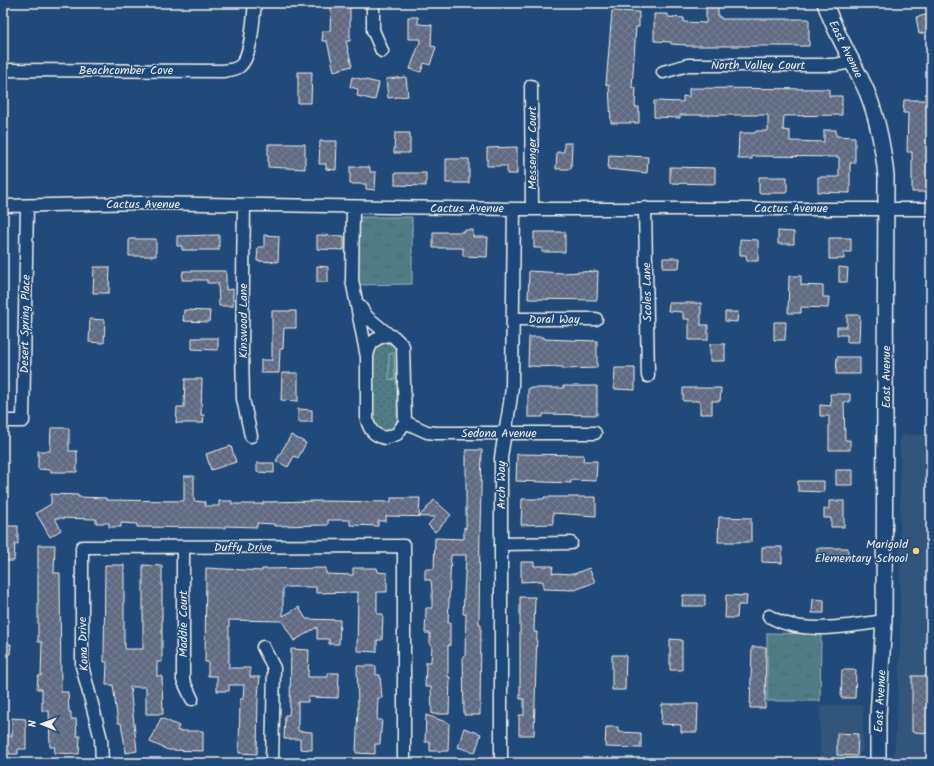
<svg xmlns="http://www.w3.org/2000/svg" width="934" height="766" viewBox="0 0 934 766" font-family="Kalam,sans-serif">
  <defs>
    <pattern id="grass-tufts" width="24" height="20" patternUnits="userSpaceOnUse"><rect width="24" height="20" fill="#4f7c85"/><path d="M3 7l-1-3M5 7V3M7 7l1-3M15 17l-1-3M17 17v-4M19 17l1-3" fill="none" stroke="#4c6569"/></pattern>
    <pattern id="park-dots" width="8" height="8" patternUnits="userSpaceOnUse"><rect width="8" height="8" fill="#4f7c85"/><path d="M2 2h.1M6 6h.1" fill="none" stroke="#4c6569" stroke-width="1.8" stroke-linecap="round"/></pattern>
    <pattern id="building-cross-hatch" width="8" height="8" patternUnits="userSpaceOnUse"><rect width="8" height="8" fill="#616b81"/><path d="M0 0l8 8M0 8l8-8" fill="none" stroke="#788193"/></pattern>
  </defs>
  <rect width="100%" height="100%" fill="#1f4a7a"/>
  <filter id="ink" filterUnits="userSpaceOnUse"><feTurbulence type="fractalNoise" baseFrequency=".025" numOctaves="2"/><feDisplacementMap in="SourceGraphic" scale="8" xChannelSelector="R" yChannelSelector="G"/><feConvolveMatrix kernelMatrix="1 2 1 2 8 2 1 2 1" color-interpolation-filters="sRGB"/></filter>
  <g filter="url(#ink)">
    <!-- built -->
    <path fill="#33547c" d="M900 435H931V759H894L900 654Z
      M820 705H863V750L854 761H820Z"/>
    <!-- grass -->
    <path fill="url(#grass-tufts)" stroke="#a2b6b6" d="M357 217H412V284L357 285Z
      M767 633 821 634 820 701H767Z"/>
    <!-- park -->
    <path fill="url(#park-dots)" stroke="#a2b6b6" d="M382 342 394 345 398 352 397 423 390 433 378 432 372 422 373 355 375 347Z"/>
    <!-- garden -->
    <path fill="#4f7c85" stroke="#a2b6b6" d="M394 353 395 379 389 380V354Z"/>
    <!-- building -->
    <path fill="url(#building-cross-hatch)" stroke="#f4f1e8" d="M331 3H350V41H346L352 66 334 71 327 41H322L323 31H330Z
      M706 3H718V17H721V19H809V46H686V45L671 44V42L654 41V14H668V17L684 18V22L706 23Z
      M612 11 639 12V27H636L632 88H636L635 107H639V123H611L609 85H606Z
      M931 14V31L919 34 916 17Z
      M408 17H418V24L432 25 431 46 436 47 430 65 424 63 421 72 410 69 421 39H408Z
      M298 72H312L311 103H298Z
      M352 77 379 83 375 100 357 96 358 89 350 87Z
      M406 77 408 96 388 98 386 79Z
      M689 88 829 89V96H842V115L784 116 783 130 790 131V141L824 142V130H836V136L855 137V163H850V193L818 192V177H839V157L752 156V159H738L739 133H755L756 131H768V115H680V118L654 117V101L683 102V96L689 97Z
      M904 100H931V192H912V152H907L908 113H903Z
      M395 133H410V153H394Z
      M320 141H337L336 170 326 169V164H319Z
      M564 143H572L571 169H556L557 152H564Z
      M268 144H305V169L268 167Z
      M517 147V174H507V166H487V148Z
      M609 155 648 157 647 173 608 169Z
      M446 159H469V183H446Z
      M350 167H370V172H376L375 190 366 189V184H350Z
      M670 167 715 168V184L670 183Z
      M395 173H426V186L395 185Z
      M759 177H787V193H759Z
      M463 230H473V237H488L487 257 463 256V248H433V232H463Z
      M778 231 794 232V244H778Z
      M534 232H565V252H542V248H534Z
      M219 235V250H182V246H177V236Z
      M264 235 279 236 278 262 257 261 258 247H264Z
      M317 235 344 236V250L317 249Z
      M829 238H851V252H844V259H829Z
      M129 239H156V256H129Z
      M740 239 758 240V261H747L746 255H740Z
      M663 258H680L679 268H663Z
      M317 266 328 267V282H317Z
      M94 267H110L109 293H93Z
      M839 267 848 268 847 282H839Z
      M183 271H226V290L233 289V306H219L218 283H207V280H182Z
      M529 271 563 273 598 271 597 300 528 299Z
      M789 276H801V285L823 286V297H829L828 308 801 307V313H788Z
      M669 303H701V325H708V340H689V319H683V312L668 311Z
      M184 310 210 311 209 322 183 321Z
      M272 311H296V328H284L283 349H280L279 373H261V360H272Z
      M725 312H738L737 322 725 321Z
      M847 315H860L859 342H847V335H837V327H847Z
      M90 319 105 320 104 343 89 342Z
      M774 322H786L785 340H774Z
      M529 337H544V339L597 341V368L563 369V367L528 366Z
      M192 338H218V350L192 349Z
      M710 344H725V361H710Z
      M837 357H860V374H836Z
      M615 368H635V390L614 389Z
      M282 373H298V401L281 400Z
      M185 379H202L201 415H204L203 423H176L177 407H184Z
      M563 386H597V415L543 414V417H528V388H563Z
      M683 388H721L720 401H712V414H700V401H683Z
      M830 394H850V402H844L845 440H850V450H829V416H820V405L831 406Z
      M298 409 312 410V422H298Z
      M51 428H69V451H77V472H51V470L38 469V451H50Z
      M291 435 306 443 298 458 294 456 288 467 276 461Z
      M231 446 236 462 211 470 206 454Z
      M466 450H482L480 529 479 624H481L480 715H464L463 656H465L466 614H463L466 555H451L448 623H450V646L448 645V677H450L449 714H432L431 687H425L426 662H431L432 645H430V633H425L426 608H432V591L431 580H425V569H434L435 538 464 539V527L466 529Z
      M517 454 584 455 583 461H597L596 481 571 480V483L516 481Z
      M257 463H274V473L257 472Z
      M836 470H853V485H836Z
      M184 476H194V501L205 502V506H219V501H232V504H263V502L318 501 391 502V498H420L419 517 434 500 451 515 435 532 428 525 435 517 386 516V521H378V526L350 525V520H328V525L274 526V524L257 523V527L225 526V528L137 527V524L121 523V527H109V523H96V519L55 518 61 530 50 537 36 513 51 504V494L78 495V497L106 498V500L184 501Z
      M798 481H824V492L798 491Z
      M544 497H596V516L553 513V524L521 525 522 499H544Z
      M829 501H844V527H831V518H824V509H829Z
      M719 517 751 518V542H718Z
      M7 526H18V544H15L14 561H3V549H7Z
      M38 545H55L54 573H60L61 692H68L69 712H71V719H76L77 736H80L79 754 54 753 55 747H50L49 711H42V689H37L38 676H41L42 642H38Z
      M762 547H782V563L762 562Z
      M817 548H848V561H817Z
      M521 562H534V566H553L552 573 574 574 589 568 595 582 575 590 543 589V581L521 582Z
      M105 565H124V643H125V649H143V565L162 566V662H157V676H162L163 714H146V687H130L137 751 126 753 121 723H118L113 685H106L107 662H104Z
      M206 568 262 571V569L326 568V574L353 575V568H377L378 572 387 573V592H377V614H383L382 640H377V652L357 651 358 592 316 593V587H285L283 589V616L299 607 306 619 340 620 339 644H329V639H317V627L294 641 282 621 229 620V668H250V677H260L258 696 257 754 239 753 240 699H243L244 685H229V691H217V676H208V662H205Z
      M683 595H705V606H682Z
      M726 595 747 596 746 605H738L737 618H725Z
      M520 597H535L534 632H537L534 735H519V715H524V699H520Z
      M813 599 824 600V613H812Z
      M670 639 682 640V670H670Z
      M3 644H11L10 654H3Z
      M752 647H766L765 708H750Z
      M291 649 309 650 308 677H328V673H339L338 698 308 697V702H298V731L312 732V750L300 749V739H284L285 715H289L290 704Z
      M612 655H626L625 690H612Z
      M357 666H376V675H380L382 698H378L377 720H382L381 730 380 744H375V754L356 753 358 708Z
      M842 670H856L855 698H841Z
      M912 676H931V733L912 732Z
      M662 704H698L697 732H681V725L661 724Z
      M426 715 449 723 448 751H430V742H425Z
      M12 718 26 719V749H18V754H9V751H3V736H12Z
      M161 718 179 726 177 731H203V751L168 750 150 742Z
      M606 727H618V732L641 733V748L605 747Z
      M464 728 481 734 475 753 458 747Z
      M837 733 858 734 857 756 837 755Z"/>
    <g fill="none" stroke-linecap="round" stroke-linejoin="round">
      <defs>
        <path id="minor" d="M373 3V30L382 51
          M3 70 223 71C229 70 235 70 240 66 252 56 253 18 255 3
          M663 72 688 65H834L853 62
          M531 86 532 209
          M3 206 143 203 514 209H931
          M244 206 242 348 243 399 251 436
          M353 208 352 280 367 357
          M645 208 648 376
          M359 305 367 317 389 335
          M513 319H596
          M389 335 394 337 403 346 405 422 397 434 385 438C374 435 370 431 367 420V357C369 343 375 337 389 335Z
          M3 421H23L27 206
          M405 422 427 432 436 433H595
          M501 544 571 543
          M183 547V680L192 699
          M769 616C801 636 848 626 884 621
          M263 647 274 668 272 763
          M102 763 101 739 82 666V547L404 546V763
          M501 763V458C504 434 510 411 512 386L514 209"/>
        <path id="major" d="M825 3C835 34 854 62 867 92 878 119 883 147 886 176L884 621 878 716V763"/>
      </defs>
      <!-- minor casing -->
      <use href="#minor" stroke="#f4f1e8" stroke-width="15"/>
      <!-- major casing -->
      <use href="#major" stroke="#f4f1e8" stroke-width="18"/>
      <!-- minor -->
      <use href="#minor" stroke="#1f4a7a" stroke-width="12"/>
      <!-- major -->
      <use href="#major" stroke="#1f4a7a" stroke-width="15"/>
    </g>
  </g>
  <!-- markers -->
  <circle fill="#ffd166" stroke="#1f4a7a" stroke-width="1.5" cx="916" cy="551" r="4"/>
  <g text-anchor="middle" stroke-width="3" stroke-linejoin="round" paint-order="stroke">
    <!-- street labels -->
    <g font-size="12" fill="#f4f1e8" stroke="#1f4a7a">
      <text transform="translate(846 49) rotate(64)" y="4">East Avenue</text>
      <text x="758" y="69">North Valley Court</text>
      <text x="126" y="74">Beachcomber Cove</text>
      <text transform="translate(532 148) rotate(-90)" y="4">Messenger Court</text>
      <text x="143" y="208">Cactus Avenue</text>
      <text x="467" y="212">Cactus Avenue</text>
      <text x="791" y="212">Cactus Avenue</text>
      <text transform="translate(647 292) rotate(-91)" y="4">Scoles Lane</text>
      <text x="554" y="323">Doral Way</text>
      <text transform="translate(243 321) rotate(-90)" y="4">Kinswood Lane</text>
      <text transform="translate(25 324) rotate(-89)" y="4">Desert Spring Place</text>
      <text transform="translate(886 377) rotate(-90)" y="4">East Avenue</text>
      <text x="499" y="437">Sedona Avenue</text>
      <text transform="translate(501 485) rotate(-90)" y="4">Arch Way</text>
      <text x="243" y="551">Duffy Drive</text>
      <text transform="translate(183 624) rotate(-90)" y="4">Maddie Court</text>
      <text transform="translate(83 644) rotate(-92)" y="4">Kona Drive</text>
      <text transform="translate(880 701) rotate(-87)" y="4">East Avenue</text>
    </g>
    <!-- poi labels -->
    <g font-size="12" fill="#f4f1e8" stroke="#1f4a7a" text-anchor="end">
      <text x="908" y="548">Marigold<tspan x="908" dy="14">Elementary School</tspan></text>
    </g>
  </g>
  <!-- margin -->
  <rect width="934" height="766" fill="none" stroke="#1f4a7a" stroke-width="16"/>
  <rect x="8" y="8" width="918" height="750" fill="none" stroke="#f4f1e8" stroke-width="1.5" filter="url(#ink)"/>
  <!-- north arrow -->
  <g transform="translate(42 724) rotate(271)" stroke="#1f4a7a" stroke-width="3" paint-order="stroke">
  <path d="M0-3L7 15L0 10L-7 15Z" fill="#f4f1e8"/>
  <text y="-6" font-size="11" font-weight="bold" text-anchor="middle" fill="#f4f1e8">N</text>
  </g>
</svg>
